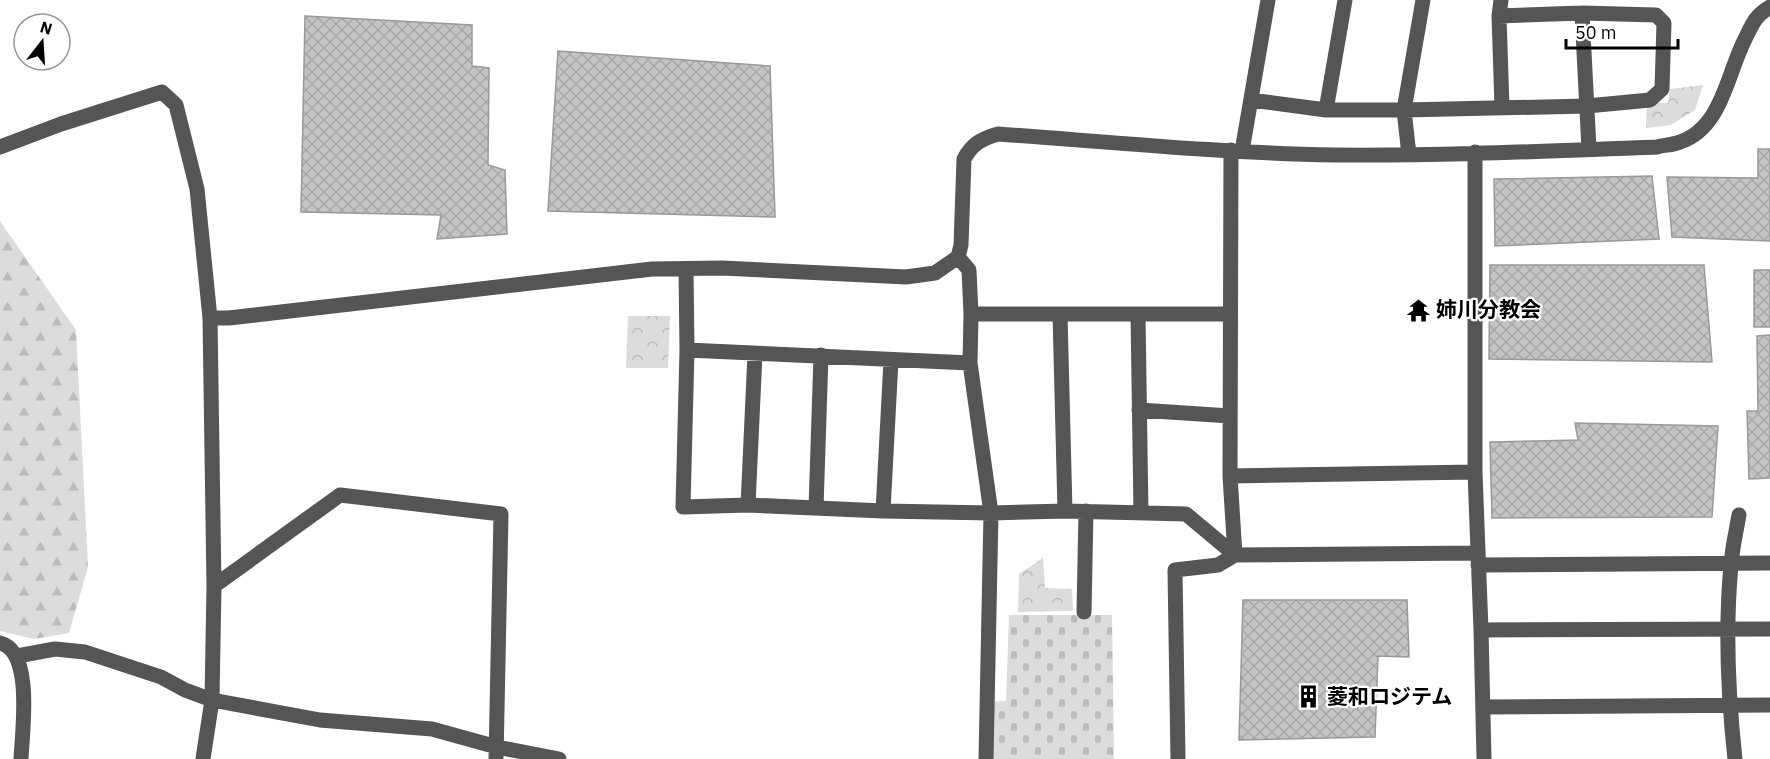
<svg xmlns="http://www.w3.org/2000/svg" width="1770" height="759" viewBox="0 0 1770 759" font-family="'IBM Plex Sans','Noto Sans JP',sans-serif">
  <defs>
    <pattern id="forest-firs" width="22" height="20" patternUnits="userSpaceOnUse" patternTransform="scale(1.5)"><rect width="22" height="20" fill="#dcdcdc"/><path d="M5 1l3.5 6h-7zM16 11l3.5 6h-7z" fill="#bbb"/></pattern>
    <pattern id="cemetery-stones" width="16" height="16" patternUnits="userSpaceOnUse" patternTransform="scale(1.5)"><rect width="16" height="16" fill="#dcdcdc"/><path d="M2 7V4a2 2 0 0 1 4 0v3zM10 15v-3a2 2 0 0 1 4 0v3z" fill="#bbb"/></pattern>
    <pattern id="park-crowns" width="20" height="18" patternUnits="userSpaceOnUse" patternTransform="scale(1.5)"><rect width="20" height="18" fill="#dcdcdc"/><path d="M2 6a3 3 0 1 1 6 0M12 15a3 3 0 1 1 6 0" fill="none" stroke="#bbb"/></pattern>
    <pattern id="building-cross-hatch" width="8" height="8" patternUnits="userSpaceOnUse" patternTransform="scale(1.5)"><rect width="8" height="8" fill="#c4c4c4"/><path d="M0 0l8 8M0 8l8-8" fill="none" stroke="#a7a7a7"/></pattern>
  </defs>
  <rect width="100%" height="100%" fill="#fff"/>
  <!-- forest -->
  <path fill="url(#forest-firs)" d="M0 221 76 330 88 567 69 633 34 639 0 631Z"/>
  <!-- cemetery -->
  <path fill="url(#cemetery-stones)" d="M1009 615H1112L1114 759H990L986 702 1006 701Z"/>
  <!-- park -->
  <path fill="url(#park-crowns)" d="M1703 85 1695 110 1671 125 1646 128 1647 102 1668 103 1670 89Z
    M628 316H670L668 368H626Z
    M1043 558 1045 588 1072 589 1073 611 1018 612 1019 574Z"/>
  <!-- building -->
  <path fill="url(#building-cross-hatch)" stroke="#999" stroke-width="1.5" d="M305 16 472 25V66L489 68 488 165 505 170 507 234 437 239 441 215 301 212Z
    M558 51 770 66 775 217 548 211Z
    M1758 149H1770V241L1672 237 1667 177 1758 178Z
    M1652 176 1659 239 1495 246 1494 179Z
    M1490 265H1704L1712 362 1489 359Z
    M1754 270H1770V327H1754Z
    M1770 335V478L1749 479 1747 411H1758L1757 336Z
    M1575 423 1718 426 1712 517 1492 518 1490 442 1578 440Z
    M1243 600H1407L1409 657 1378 656 1375 737 1239 740Z"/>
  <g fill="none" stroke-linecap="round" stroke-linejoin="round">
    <!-- minor -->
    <path stroke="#555" stroke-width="15" d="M1501 0 1499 16 1502 107
      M1582 13 1589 149
      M1251 100 1326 110H1404L1587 106 1650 100 1662 89 1664 23 1656 15 1582 13 1499 16
      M1326 110 1345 0
      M0 147 61 124 162 92 176 105 197 189 210 318H229L652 269 722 268 906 277 935 273 958 257 961 245 964 159C972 144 981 139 998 134 1110 142 1222 153 1334 155 1441 156 1549 151 1657 147 1664 145 1673 145 1680 142 1722 128 1727 74 1745 39 1753 23 1755 16 1770 7
      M1231 150 1230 476 1235 555
      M1242 151 1268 0
      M1475 152V472L1481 630 1484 759
      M1409 155 1404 110 1423 0
      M958 257 969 270 971 314 970 363 991 513 986 759
      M686 269 687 350 683 507 748 505 883 511 991 513 1065 511 1186 514 1235 555
      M971 314H1229
      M1060 314 1065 511
      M1138 315 1141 513
      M687 350 970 363
      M1139 410 1230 416
      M1230 476 1475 472
      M748 505 755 354
      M816 508 821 355
      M883 511 891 360
      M1478 565 1770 563
      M214 586 340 495 501 514 496 759
      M1084 612 1086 511
      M1481 630 1770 629
      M0 643C34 651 22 733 21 759
      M17 656 55 649 85 652 161 677 185 690 212 700 320 720 432 729 497 747 559 759
      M1483 707 1770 705
      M203 759 212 700 214 586 210 318
      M1178 759 1175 570 1218 565 1235 555 1477 553
      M1735 759C1728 695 1725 629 1731 565 1732 549 1736 532 1739 515"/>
  </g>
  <!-- icons -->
  <defs>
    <symbol id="temple-bare" viewBox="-9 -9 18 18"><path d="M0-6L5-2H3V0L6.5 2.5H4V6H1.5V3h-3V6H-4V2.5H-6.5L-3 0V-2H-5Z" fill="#000" stroke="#fff" stroke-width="2.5" paint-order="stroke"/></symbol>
    <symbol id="building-bare" viewBox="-9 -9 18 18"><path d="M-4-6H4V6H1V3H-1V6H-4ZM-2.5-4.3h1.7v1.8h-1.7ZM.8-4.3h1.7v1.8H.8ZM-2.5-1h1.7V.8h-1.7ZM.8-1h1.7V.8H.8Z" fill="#000" stroke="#fff" stroke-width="2.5" paint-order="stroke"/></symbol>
  </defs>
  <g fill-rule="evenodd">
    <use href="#temple-bare" x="1402" y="294" width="33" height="33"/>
    <use href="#building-bare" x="1292" y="680" width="33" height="33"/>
  </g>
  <g text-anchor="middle" stroke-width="4.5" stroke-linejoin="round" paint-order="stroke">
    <!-- poi labels -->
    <g font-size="21" font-weight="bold" fill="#000" stroke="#fff" text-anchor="start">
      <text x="1436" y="317">姉川分教会</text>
      <text x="1327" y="704">菱和ロジテム</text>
    </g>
  </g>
  <!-- north arrow -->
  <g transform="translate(42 42) rotate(17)"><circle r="28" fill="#ffffff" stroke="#999999" stroke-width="1.5"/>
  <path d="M0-4.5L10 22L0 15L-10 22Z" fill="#000000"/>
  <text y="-9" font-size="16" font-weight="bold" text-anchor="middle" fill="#000000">N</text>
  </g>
  <!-- scale -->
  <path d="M1566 39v9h112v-9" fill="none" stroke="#000000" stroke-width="3"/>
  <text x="1575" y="39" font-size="18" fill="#000000" stroke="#ffffff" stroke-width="4.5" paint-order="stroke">50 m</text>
</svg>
